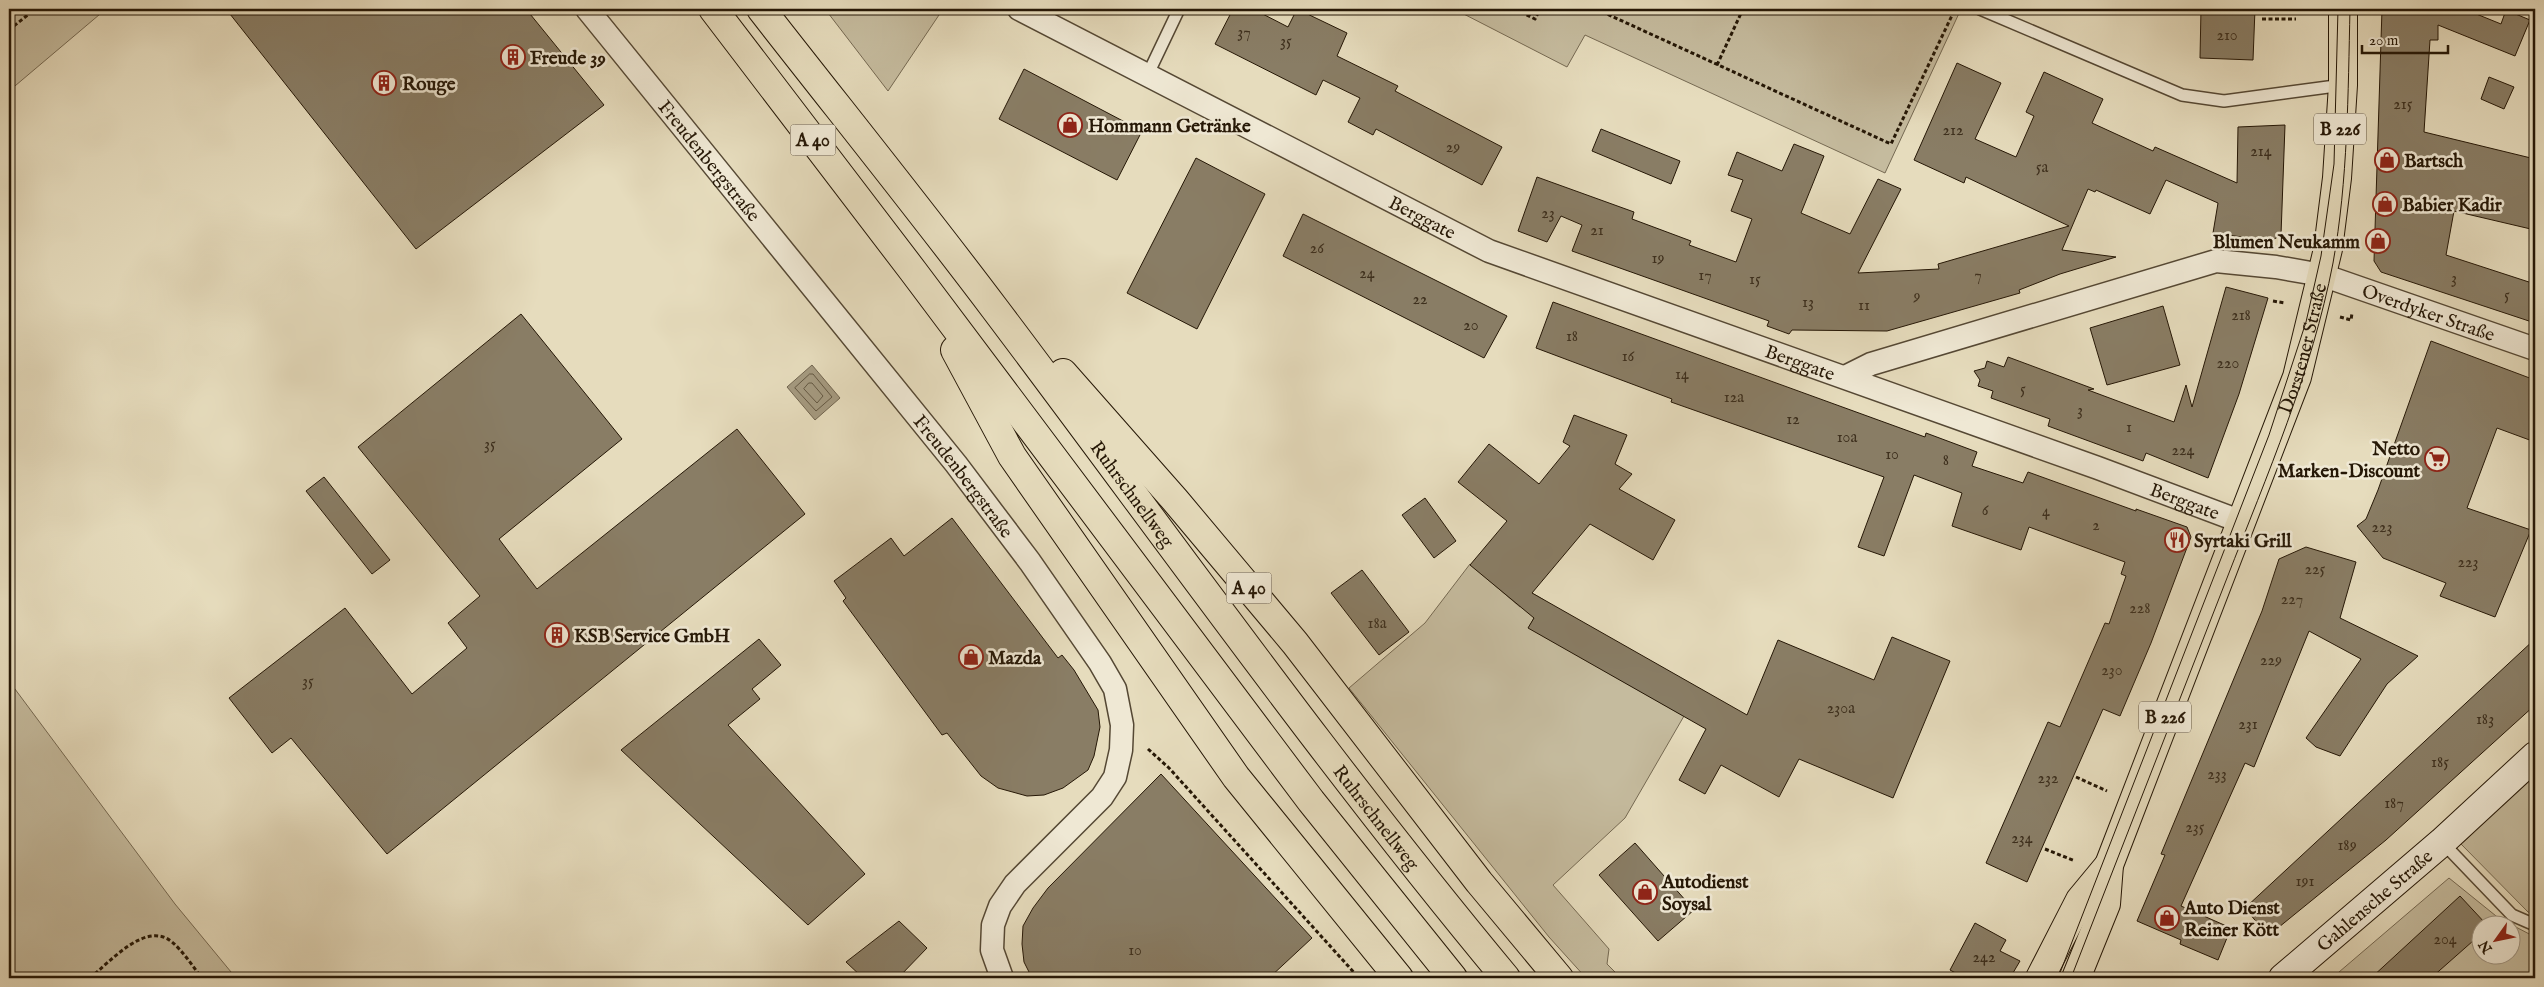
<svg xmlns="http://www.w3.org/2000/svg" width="2544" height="987" viewBox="0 0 2544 987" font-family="'IM FELL English',serif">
  <rect width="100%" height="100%" fill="#e6dcbd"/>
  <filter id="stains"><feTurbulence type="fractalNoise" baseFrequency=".004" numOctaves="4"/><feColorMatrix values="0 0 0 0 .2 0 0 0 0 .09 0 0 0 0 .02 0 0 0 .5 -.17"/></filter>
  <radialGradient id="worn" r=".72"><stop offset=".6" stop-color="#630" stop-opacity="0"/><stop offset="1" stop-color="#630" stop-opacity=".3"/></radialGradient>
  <!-- green -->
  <path fill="#c5bb9e" stroke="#756952" d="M9 9H106L9 91Z
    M825 9H943L888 91Z
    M1454 9H1961L1885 173 1585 35 1567 67Z
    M1470 564 1520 607 1532 593 1544 600 1529 627 1684 716 1625 818 1553 885 1609 949 1607 964 1621 978H1586L1549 937 1349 688 1425 623Z
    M9 681 175 904 236 978H9Z
    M2535 774V915L2528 912 2461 844Z
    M2449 878 2501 920 2510 924H2482V954H2512V925L2535 937V978H2332Z"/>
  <!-- water -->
  <path fill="#a4997f" stroke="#71654f" d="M812 365 840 398 815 420 787 387Z"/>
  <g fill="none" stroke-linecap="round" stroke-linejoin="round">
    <!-- shore -->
    <path stroke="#645842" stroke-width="1" d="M810 374H813L832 397 816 411 795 388Z
      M809 383H812L823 396 817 403 804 389Z"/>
  </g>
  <!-- building -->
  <path fill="#897d65" stroke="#251706" d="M226 9H526L604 105 416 249Z
    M1233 9H1253L1288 27 1297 9 1347 33 1337 56 1398 86 1395 91 1502 147 1482 185 1376 129 1373 135 1348 122 1360 98 1323 80 1316 95 1215 44Z
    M2201 9H2255L2253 60 2200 58Z
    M2382 9H2464L2501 24 2506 10 2530 20 2515 56 2438 25V40H2430L2424 132 2535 159V230L2454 211 2446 255 2535 284V323L2381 272 2374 261Z
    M1957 63 2001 83 1975 139 2016 157 2034 116 2026 112 2044 72 2103 99 2092 123 2153 151 2155 147 2237 183 2238 127 2285 125 2281 235 2271 241 2213 233 2218 203 2166 180 2150 214 2096 190 2095 192 2088 189 2062 250 2116 257 2060 274 2019 290 2020 293 1887 331 1792 330 1789 334 1767 326 1769 321 1572 251 1582 225 1561 216 1547 242 1518 231 1537 177 1634 212 1632 219 1691 241 1689 245 1736 262 1752 219 1731 211 1743 180 1728 175 1737 152 1782 171 1794 144 1824 156 1801 213 1850 234 1878 179 1901 189 1858 273 1939 269 1938 264 2069 226 1966 177 1964 183 1914 160Z
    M1024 69 1142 131 1117 180 999 119Z
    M2489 77 2514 87 2504 109 2481 99Z
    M1601 129 1680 161 1671 184 1592 151Z
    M1196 158 1265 194 1197 329 1127 293Z
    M1303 214 1507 316 1484 358 1283 256Z
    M2226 287 2268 298 2239 394 2208 478 2146 453 2143 461 2048 426 2050 419 1991 398 1993 391 1978 386 1980 380 1974 371 1985 368 1987 361 2004 367 2008 357 2094 389 2088 390 2174 422 2186 385 2192 407Z
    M1553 302 1925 437 1926 433 1977 452 1972 466 2023 483 2028 472 2136 511V509L2187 527 2191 537 2151 643 2120 716 2103 709 2027 882 1986 863 2048 722 2060 727 2105 623 2109 624 2126 576 2121 574 2125 562 2029 527 2021 550 1952 526 1962 493 1914 475 1884 556 1858 547 1884 477 1671 402 1672 399 1536 348Z
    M2163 306 2180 365 2107 385 2090 328Z
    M521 314 622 439 499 539 537 589 737 429 805 514 387 854 291 738 272 753 229 698 345 608 412 694 467 648 448 623 480 596 358 447Z
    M2431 341 2535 380V442L2497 428 2467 508 2531 530 2495 617 2440 596 2446 583 2383 558 2357 526 2366 519 2378 490Z
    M1574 415 1627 435 1615 464 1632 474 1619 489 1675 520 1653 560 1590 524 1532 593 1747 715 1778 640 1874 680 1892 637 1950 661 1893 798 1799 759 1779 797 1721 765 1705 794 1679 780 1706 729 1528 628 1534 618 1470 565 1507 521 1458 482 1489 444 1539 484 1570 446 1563 442Z
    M324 477 390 560 372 574 306 491Z
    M1425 498 1456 541 1434 558 1402 515Z
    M952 518 1058 658 1062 655 1074 670 1098 710 1100 727 1094 756 1088 770 1063 788 1044 795 1027 796 998 788 981 776 947 733 942 735 843 601 846 598 834 581 891 538 904 556Z
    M2306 547 2356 562 2340 618 2418 656 2387 684 2340 756 2316 747 2306 738 2361 659 2309 631 2254 767 2245 763 2181 906 2231 928 2218 960 2180 944 2181 940 2137 921 2165 855 2161 854 2262 611 2279 559Z
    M1362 570 1409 632 1379 655 1331 593Z
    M759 639 781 665 752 689 760 699 728 725 865 874 808 925 621 750Z
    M2535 639V705L2386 840 2268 936 2245 908Z
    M1161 774 1312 938 1269 978H1032L1024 962 1022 944 1023 926 1033 908 1048 888Z
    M1635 843 1694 910 1658 941 1599 875Z
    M2460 896 2486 924H2482V933L2431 978H2371Z
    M899 921 927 948 898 978H863L846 962Z
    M1975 923 2006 940 2000 951 2020 961 2010 978H1965L1950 970Z"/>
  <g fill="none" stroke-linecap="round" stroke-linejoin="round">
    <defs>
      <path id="lane" d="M1980 9 2182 95 2224 101 2343 85
        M1148 74 1179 9
        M2442 842 2512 915 2535 925"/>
      <g id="street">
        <path id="s1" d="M587 9 956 464 1030 562 1100 663 1115 689 1122 725 1121 750 1115 777 1102 797 1015 884 1000 906 993 925 992 950 1002 978"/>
        <path id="s2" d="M1019 9 1489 251 2098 468 2242 522"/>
        <path id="s3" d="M1845 377 1871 364 2216 261 2276 267 2322 275 2535 349"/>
      </g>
      <g id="secondary">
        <path id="s4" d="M2283 978 2442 842 2535 756"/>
      </g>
      <g id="primary">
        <path d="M2040 978 2080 900 2109 865"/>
        <path id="s5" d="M2076 978 2106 904 2109 865 2297 377 2328 249 2337 178 2343 85V9"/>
      </g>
      <g id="highway">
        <path d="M713 9 913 271 1311 801 1453 978"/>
        <path id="s6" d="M761 9C839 109 919 208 995 309 1164 533 1327 763 1506 978"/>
        <path d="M955 350 1012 456 1236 777 1399 978"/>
        <path d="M1063 373 1175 500 1295 643 1479 882 1559 978"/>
      </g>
    </defs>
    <!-- lane casing -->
    <use href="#lane" stroke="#554834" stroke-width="14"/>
    <!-- street casing -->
    <use href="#street" stroke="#554834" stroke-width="25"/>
    <!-- secondary casing -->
    <use href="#secondary" stroke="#251706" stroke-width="30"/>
    <!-- primary casing -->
    <use href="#primary" stroke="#251706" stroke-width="30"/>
    <!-- highway casing -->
    <use href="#highway" stroke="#251706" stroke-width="30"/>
    <!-- path -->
    <path stroke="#251706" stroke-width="3" stroke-dasharray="4 2.5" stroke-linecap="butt" d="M1515 9 1535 19 1540 9
      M1596 9 1891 144 1955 9
      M2262 19H2296
      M9 30 35 9
      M1717 65 1743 9
      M2273 301 2285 303
      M2340 317 2351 320 2352 313
      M1148 749 1169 768 1359 978
      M2076 777 2107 791
      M2045 849 2075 861
      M90 978C110 962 146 920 172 942 183 951 193 967 202 978"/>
    <!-- lane -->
    <use href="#lane" stroke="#efe8d4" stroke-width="11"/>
    <!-- street -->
    <use href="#street" stroke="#efe8d4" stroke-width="22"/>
    <!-- secondary -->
    <use href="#secondary" stroke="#efe8d4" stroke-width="28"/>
    <!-- primary -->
    <use href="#primary" stroke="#e6dcbd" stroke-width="28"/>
    <!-- highway -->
    <use href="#highway" stroke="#e6dcbd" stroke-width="28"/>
    <!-- tram -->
    <path stroke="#251706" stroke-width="1" d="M2058 978 2269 435 2306 322 2321 256 2334 164 2338 9
      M2071 978C2123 845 2175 711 2227 578 2267 475 2312 372 2333 263 2348 180 2348 94 2350 9"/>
  </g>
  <!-- icons -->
  <defs>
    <symbol id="building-ring" viewBox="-11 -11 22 22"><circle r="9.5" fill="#efe8d4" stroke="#8f2418" stroke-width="1.5"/><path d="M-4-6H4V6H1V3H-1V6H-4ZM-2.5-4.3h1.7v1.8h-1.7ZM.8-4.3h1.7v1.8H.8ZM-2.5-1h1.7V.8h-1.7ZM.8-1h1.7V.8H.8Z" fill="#8f2418"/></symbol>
    <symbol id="shop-ring" viewBox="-11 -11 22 22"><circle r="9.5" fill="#efe8d4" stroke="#8f2418" stroke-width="1.5"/><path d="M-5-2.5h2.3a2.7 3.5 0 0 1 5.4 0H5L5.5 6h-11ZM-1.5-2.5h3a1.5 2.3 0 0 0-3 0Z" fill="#8f2418"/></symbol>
    <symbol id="supermarket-ring" viewBox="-11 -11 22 22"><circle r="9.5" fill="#efe8d4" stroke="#8f2418" stroke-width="1.5"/><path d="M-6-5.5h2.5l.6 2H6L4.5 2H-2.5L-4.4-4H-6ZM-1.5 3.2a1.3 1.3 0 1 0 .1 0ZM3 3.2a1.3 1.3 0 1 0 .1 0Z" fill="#8f2418"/></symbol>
    <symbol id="restaurant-ring" viewBox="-11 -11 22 22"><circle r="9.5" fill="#efe8d4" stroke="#8f2418" stroke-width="1.5"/><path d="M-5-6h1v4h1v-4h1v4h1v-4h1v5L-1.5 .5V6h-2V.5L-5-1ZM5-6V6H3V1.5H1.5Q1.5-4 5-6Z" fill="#8f2418"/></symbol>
  </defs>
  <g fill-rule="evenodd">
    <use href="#building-ring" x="499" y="43" width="28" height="28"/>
    <use href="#building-ring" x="370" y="69" width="28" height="28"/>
    <use href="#shop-ring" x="1056" y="111" width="28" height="28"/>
    <use href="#shop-ring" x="2373" y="146" width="28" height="28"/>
    <use href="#shop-ring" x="2371" y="190" width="28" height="28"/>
    <use href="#shop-ring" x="2364" y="227" width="28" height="28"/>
    <use href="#supermarket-ring" x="2423" y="445" width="28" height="28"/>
    <use href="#restaurant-ring" x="2163" y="526" width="28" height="28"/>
    <use href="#building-ring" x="543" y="621" width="28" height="28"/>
    <use href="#shop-ring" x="957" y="643" width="28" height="28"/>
    <use href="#shop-ring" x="1631" y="878" width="28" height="28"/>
    <use href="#shop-ring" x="2153" y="904" width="28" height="28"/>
  </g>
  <g text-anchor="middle" stroke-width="5" stroke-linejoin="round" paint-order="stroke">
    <!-- number labels -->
    <g font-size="16" fill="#3e301e">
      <text x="1244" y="37">37</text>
      <text x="2227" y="40">210</text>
      <text x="1286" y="46">35</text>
      <text x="2403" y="109">215</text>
      <text x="1953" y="135">212</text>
      <text x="1453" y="152">29</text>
      <text x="2261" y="156">214</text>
      <text x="2042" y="172">5a</text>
      <text x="1548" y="218">23</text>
      <text x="1597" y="235">21</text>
      <text x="1317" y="253">26</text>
      <text x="1658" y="263">19</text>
      <text x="1367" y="278">24</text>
      <text x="1705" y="280">17</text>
      <text x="1978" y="280">7</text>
      <text x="2454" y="283">3</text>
      <text x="1755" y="284">15</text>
      <text x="2507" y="300">5</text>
      <text x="1917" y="301">9</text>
      <text x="1420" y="304">22</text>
      <text x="1808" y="307">13</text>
      <text x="1864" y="310">11</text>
      <text x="2241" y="320">218</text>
      <text x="1471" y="330">20</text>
      <text x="1572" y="341">18</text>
      <text x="1628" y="361">16</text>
      <text x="2228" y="368">220</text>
      <text x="1682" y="379">14</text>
      <text x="2023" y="394">5</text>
      <text x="1734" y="402">12a</text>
      <text x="2080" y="415">3</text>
      <text x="1793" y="424">12</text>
      <text x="2129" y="432">1</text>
      <text x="1847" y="442">10a</text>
      <text x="490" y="449">35</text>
      <text x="2183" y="455">224</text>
      <text x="1892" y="459">10</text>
      <text x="1946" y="465">8</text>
      <text x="1985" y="515">6</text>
      <text x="2046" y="516">4</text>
      <text x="2096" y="530">2</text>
      <text x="2382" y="532">223</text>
      <text x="2468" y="567">223</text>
      <text x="2315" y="574">225</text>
      <text x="2292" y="604">227</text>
      <text x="2140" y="613">228</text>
      <text x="1377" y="628">18a</text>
      <text x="2271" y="665">229</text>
      <text x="2112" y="675">230</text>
      <text x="308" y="686">35</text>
      <text x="1841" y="713">230a</text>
      <text x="2485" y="724">183</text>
      <text x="2248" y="729">231</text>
      <text x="2440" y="767">185</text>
      <text x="2217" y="779">233</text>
      <text x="2048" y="783">232</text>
      <text x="2394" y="808">187</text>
      <text x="2195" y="832">235</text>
      <text x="2022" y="843">234</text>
      <text x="2347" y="850">189</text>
      <text x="2305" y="886">191</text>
      <text x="2445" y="944">204</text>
      <text x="1135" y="955">10</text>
      <text x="1984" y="962">242</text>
    </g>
    <!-- shield labels -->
    <g fill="#efe8d4" stroke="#625644" stroke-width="1">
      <rect x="2314" y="113.5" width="52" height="31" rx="4"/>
      <rect x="790.5" y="124.5" width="45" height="31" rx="4"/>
      <rect x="1226.5" y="572.5" width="45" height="31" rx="4"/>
      <rect x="2139" y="701.5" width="52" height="31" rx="4"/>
    </g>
    <g font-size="18" font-weight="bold" fill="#251706">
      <text x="2340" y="135">B 226</text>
      <text x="813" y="146">A 40</text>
      <text x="1249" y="594">A 40</text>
      <text x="2165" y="723">B 226</text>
    </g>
    <!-- poi labels -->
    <g font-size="19" font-weight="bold" fill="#251706" stroke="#efe8d4" text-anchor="start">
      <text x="530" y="64">Freude 39</text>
      <text x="402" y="90">Rouge</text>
      <text x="1088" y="132">Hommann Getränke</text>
      <text x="2404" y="167">Bartsch</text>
      <text x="2402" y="211">Babier Kadir</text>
      <text x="2360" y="248" text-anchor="end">Blumen Neukamm</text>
      <text x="2420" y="455" text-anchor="end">Netto<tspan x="2420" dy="22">Marken-Discount</tspan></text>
      <text x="2194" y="547">Syrtaki Grill</text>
      <text x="574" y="642">KSB Service GmbH</text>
      <text x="988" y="664">Mazda</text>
      <text x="1662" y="888">Autodienst<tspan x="1662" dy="22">Soysal</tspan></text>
      <text x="2184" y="914">Auto Dienst<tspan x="2184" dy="22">Reiner Kött</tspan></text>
    </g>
    <!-- street labels -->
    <g font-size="19" fill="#251706" stroke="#efe8d4">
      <text dy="7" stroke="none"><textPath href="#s1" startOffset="195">Freudenbergstraße</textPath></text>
      <text dy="7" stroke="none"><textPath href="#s2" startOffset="454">Berggate</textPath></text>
      <text dy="7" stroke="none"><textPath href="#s3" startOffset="609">Overdyker Straße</textPath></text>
      <text dy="7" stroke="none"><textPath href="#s5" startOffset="671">Dorstener Straße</textPath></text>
      <text dy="7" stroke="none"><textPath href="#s2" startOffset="859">Berggate</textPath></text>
      <text dy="7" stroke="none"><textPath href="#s1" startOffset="600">Freudenbergstraße</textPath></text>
      <text dy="7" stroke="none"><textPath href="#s6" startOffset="611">Ruhrschnellweg</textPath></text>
      <text dy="7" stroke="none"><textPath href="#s2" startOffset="1268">Berggate</textPath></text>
      <text dy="7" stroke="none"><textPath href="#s6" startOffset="1016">Ruhrschnellweg</textPath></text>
      <text dy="7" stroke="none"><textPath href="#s4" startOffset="120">Gahlensche Straße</textPath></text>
    </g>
  </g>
  <!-- margin -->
  <rect width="2544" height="987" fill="none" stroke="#e6dcbd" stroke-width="30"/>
  <rect x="10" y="10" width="2524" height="967" fill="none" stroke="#251706" stroke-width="2.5"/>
  <rect x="15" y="15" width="2514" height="957" fill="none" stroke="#251706"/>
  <!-- north arrow -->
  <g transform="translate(2496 940) rotate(237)"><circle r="24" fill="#efe8d4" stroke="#9e9482"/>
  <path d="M0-4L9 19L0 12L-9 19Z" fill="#8f2418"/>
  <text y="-8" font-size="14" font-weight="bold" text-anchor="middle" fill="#251706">N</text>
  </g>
  <!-- scale -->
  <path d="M2362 45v8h86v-8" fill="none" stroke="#251706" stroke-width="2.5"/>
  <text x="2369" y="45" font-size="15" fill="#251706" stroke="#efe8d4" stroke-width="4" paint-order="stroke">20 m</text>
  <rect width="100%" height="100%" filter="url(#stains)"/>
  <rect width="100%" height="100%" fill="url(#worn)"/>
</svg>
